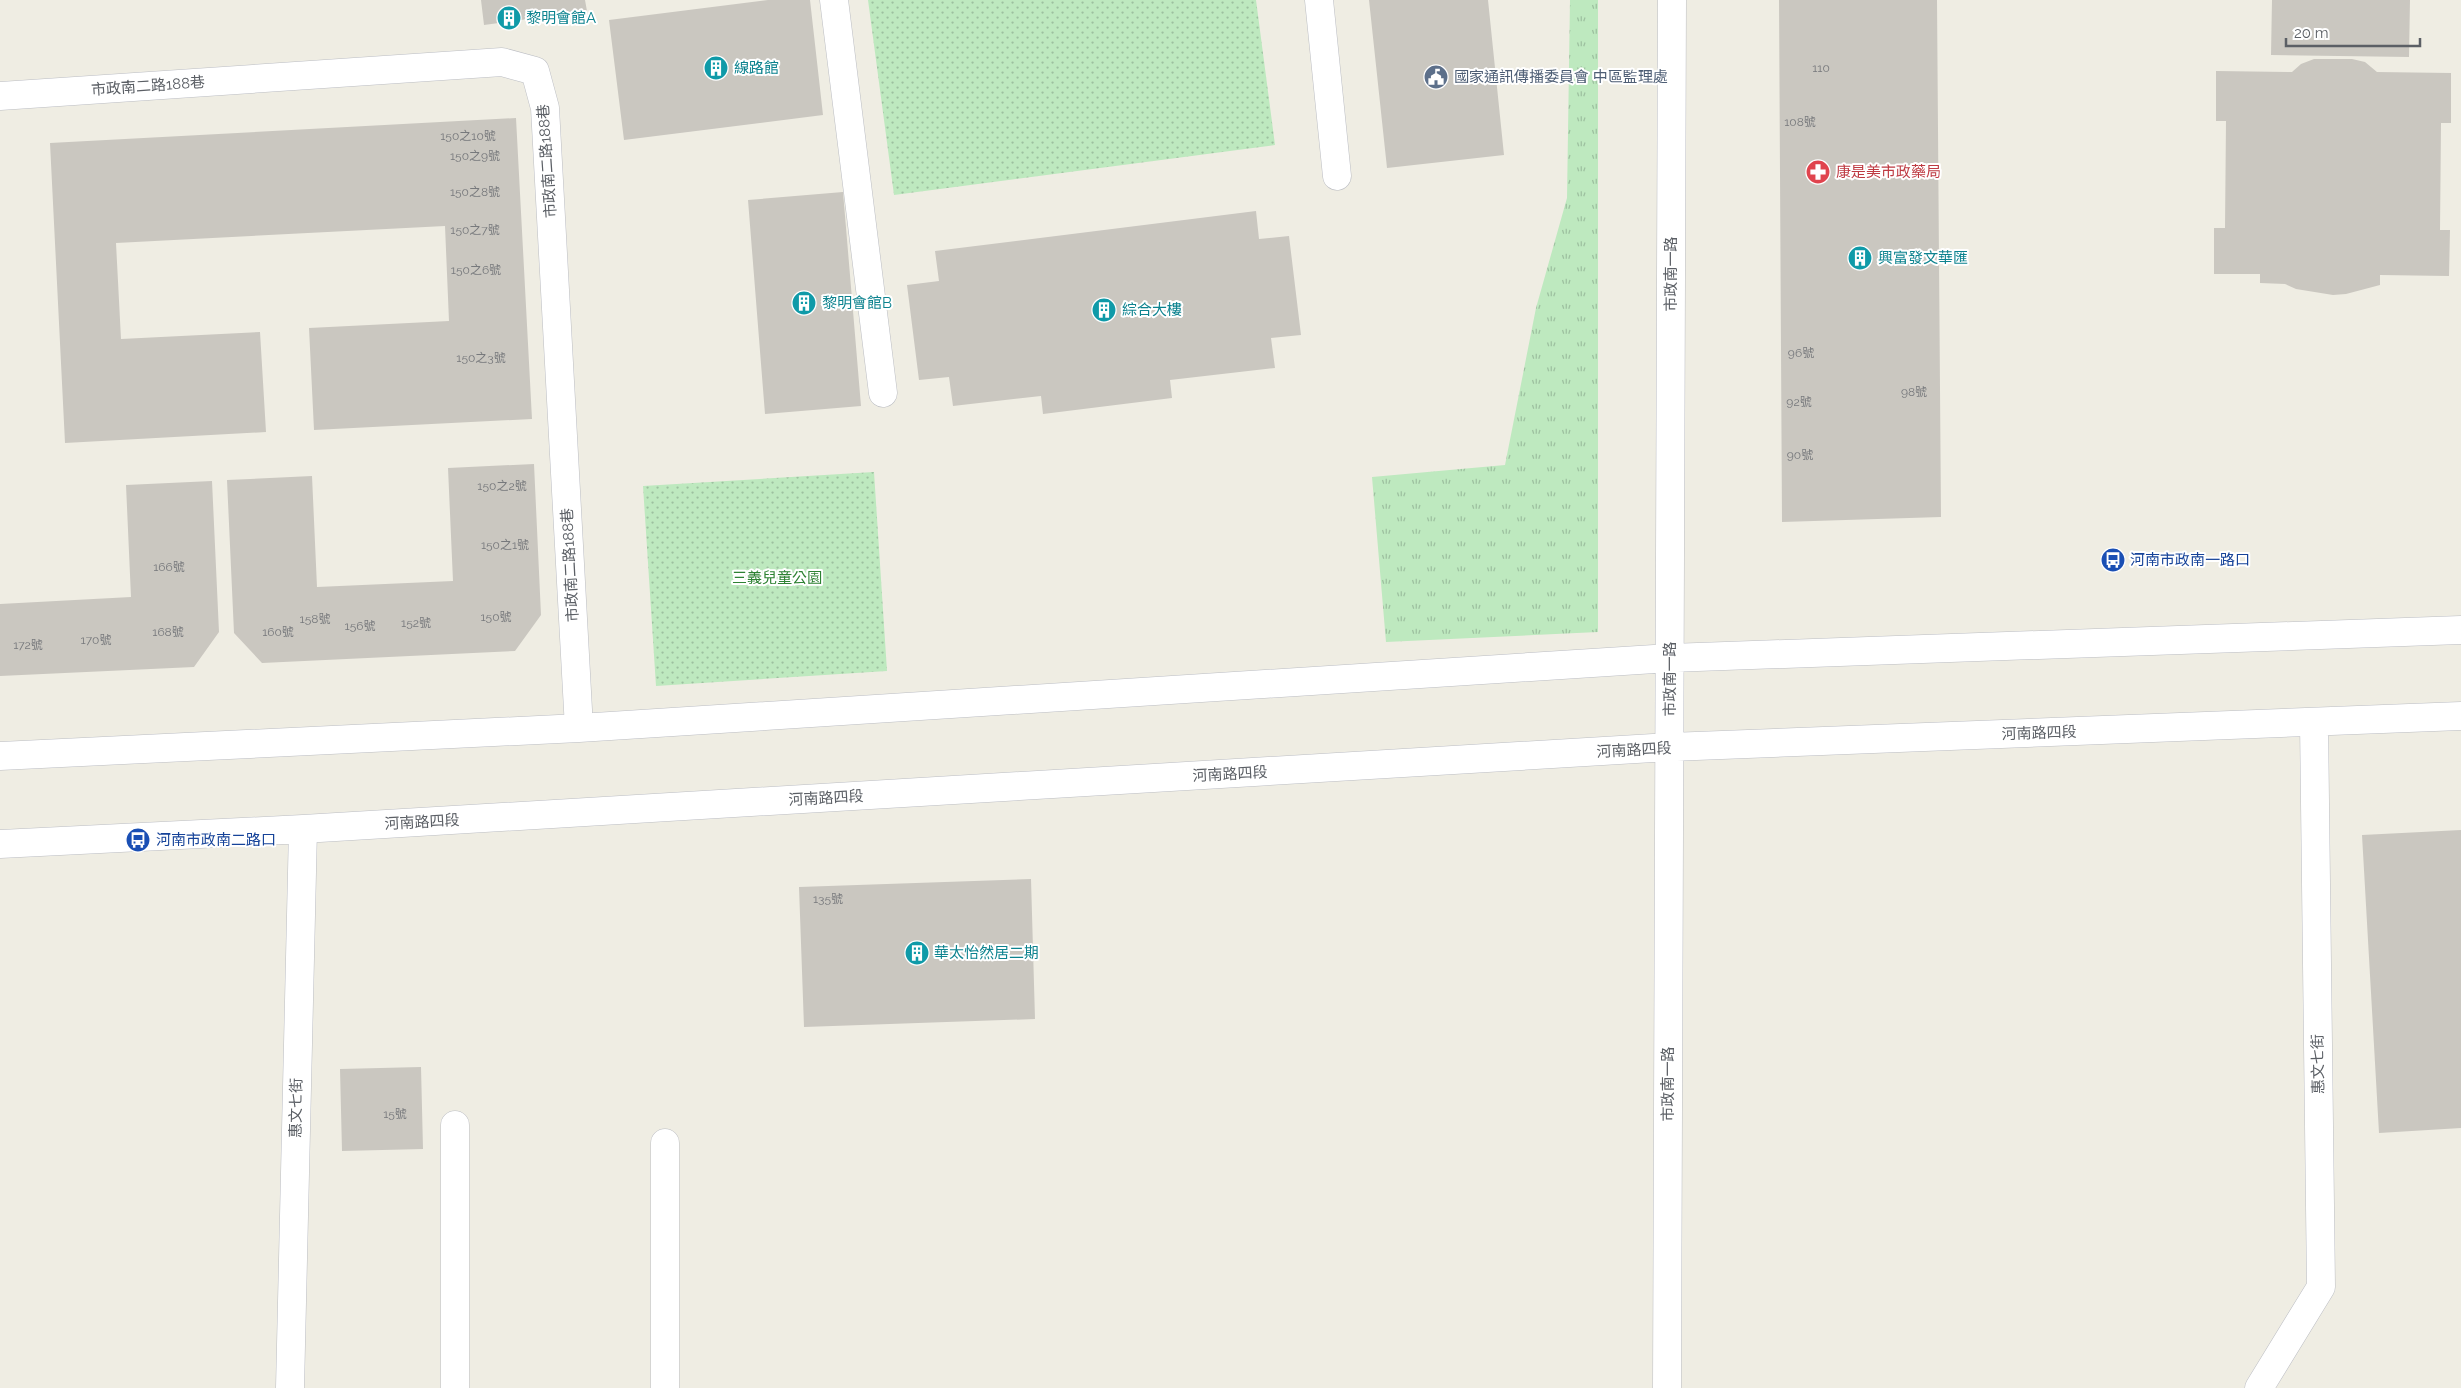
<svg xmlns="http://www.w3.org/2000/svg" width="2461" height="1388" viewBox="0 0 2461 1388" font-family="Raleway,'Noto Sans TC',sans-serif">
  <defs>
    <pattern id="grass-tufts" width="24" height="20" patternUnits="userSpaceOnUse" patternTransform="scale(1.25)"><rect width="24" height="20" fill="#bee9bf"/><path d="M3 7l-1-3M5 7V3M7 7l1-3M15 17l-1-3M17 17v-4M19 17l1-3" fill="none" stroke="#9dc09f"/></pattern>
    <pattern id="park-dots" width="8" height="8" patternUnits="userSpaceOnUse" patternTransform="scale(1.25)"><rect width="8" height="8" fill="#bee9bf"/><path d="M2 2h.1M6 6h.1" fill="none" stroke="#9dc09f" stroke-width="1.8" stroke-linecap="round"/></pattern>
  </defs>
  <rect width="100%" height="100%" fill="#efede3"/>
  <!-- grass -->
  <path fill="url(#grass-tufts)" d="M1570 0H1598V632L1386 642 1372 477 1505 465 1536 308 1567 198Z"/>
  <!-- park -->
  <path fill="url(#park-dots)" d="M868 0H1256L1275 145 894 195Z
    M874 472 887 671 656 686 643 486Z"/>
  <!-- building -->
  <path fill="#cac7c0" d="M481 0H585L587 11 484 25Z
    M768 0H810L823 115 624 140 609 20Z
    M1369 0H1488L1504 155 1387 168Z
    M1779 0H1937L1941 517 1782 522Z
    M2272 0H2410L2409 57 2271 55Z
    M2314 59H2352L2365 62 2377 72 2451 73V123H2441L2440 230H2450L2449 276 2380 275V285L2346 294 2333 295 2296 289 2285 284 2260 283V274H2214V228H2225L2226 121H2216V71L2292 72 2301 64Z
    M516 118 532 419 314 430 309 328 449 321 445 226 116 243 121 339 260 332 266 432 65 443 50 143Z
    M843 192 861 406 765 414 748 200Z
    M1256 211 1259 239 1289 236 1301 335 1271 338 1275 368 1170 380 1172 398 1043 414 1041 396 953 406 949 377 919 380 907 285 939 281 935 251Z
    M534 464 541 615 515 651 262 663 234 633 227 480 312 476 317 587 453 581 448 468Z
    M212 481 219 632 194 667 0 676V604L131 597 126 485Z
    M2461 830V1128L2379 1133 2362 835Z
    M1031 879 1035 1019 804 1027 799 887Z
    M421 1067 423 1149 342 1151 340 1069Z"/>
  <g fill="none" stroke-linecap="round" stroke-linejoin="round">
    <defs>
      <path id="minor" d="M834 0 883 393
        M1319 0 1337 176
        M0 96 502 62 535 71 545 108 579 728
        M0 756 579 728 1670 658 2461 630
        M0 844 303 829 1670 747 2461 716
        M455 1125V1388
        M665 1143V1388
        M290 1388 303 829
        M1667 1388 1672 0
        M2259 1388 2321 1287 2314 722"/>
    </defs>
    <!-- minor casing -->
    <use href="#minor" stroke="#bbbdc3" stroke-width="29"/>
    <!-- minor -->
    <use href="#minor" stroke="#fff" stroke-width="28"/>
  </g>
  <!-- icons -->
  <defs>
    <symbol id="building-disc" viewBox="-11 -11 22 22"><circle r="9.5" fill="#0f9aa8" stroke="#fff"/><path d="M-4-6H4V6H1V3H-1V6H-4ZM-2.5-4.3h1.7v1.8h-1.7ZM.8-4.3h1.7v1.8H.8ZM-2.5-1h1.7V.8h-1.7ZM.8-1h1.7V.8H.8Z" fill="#fff"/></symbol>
    <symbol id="civic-disc" viewBox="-11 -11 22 22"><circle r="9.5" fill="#5c6f8a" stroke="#fff"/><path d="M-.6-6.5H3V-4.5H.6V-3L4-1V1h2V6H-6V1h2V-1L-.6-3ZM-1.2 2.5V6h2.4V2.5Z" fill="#fff"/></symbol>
    <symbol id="pharmacy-disc" viewBox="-11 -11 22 22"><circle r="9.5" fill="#e0444e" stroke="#fff"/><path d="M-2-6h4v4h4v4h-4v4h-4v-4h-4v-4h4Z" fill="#fff"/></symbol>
    <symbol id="bus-disc" viewBox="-11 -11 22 22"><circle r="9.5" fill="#1a4fb4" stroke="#fff"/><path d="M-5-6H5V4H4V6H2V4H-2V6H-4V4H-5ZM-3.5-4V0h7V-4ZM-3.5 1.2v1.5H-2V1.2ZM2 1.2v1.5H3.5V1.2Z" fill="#fff"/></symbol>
  </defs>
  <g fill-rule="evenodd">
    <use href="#building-disc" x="495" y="4" width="28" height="28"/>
    <use href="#building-disc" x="702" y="54" width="28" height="28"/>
    <use href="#civic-disc" x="1422" y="63" width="28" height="28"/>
    <use href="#pharmacy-disc" x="1804" y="158" width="28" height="28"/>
    <use href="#building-disc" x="1846" y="244" width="28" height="28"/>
    <use href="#building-disc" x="790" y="289" width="28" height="28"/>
    <use href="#building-disc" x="1090" y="296" width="28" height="28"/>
    <use href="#bus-disc" x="2099" y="546" width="28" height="28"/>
    <use href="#bus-disc" x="124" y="826" width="28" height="28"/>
    <use href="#building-disc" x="903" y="939" width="28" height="28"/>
  </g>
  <g text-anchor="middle" stroke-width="4" stroke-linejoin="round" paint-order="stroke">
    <!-- number labels -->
    <g font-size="12" fill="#77797c">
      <text x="1821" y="72">110</text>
      <text x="1800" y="126">108號</text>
      <text x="468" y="140">150之10號</text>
      <text x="475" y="160">150之9號</text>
      <text x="475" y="196">150之8號</text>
      <text x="475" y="234">150之7號</text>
      <text x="476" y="274">150之6號</text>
      <text x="1801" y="357">96號</text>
      <text x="481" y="362">150之3號</text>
      <text x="1914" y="396">98號</text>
      <text x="1799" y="406">92號</text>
      <text x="1800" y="459">90號</text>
      <text x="502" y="490">150之2號</text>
      <text x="505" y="549">150之1號</text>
      <text x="169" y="571">166號</text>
      <text x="496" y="621">150號</text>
      <text x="315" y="623">158號</text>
      <text x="416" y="627">152號</text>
      <text x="360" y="630">156號</text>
      <text x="168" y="636">168號</text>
      <text x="278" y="636">160號</text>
      <text x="96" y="644">170號</text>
      <text x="28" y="649">172號</text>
      <text x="828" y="903">135號</text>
      <text x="395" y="1118">15號</text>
    </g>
    <!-- culture labels -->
    <g font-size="15" fill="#0d838f" stroke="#fff" text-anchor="start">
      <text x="526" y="23">黎明會館A</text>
      <text x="734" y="73">線路館</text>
      <text x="1878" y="263">興富發文華匯</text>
      <text x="822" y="308">黎明會館B</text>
      <text x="1122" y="315">綜合大樓</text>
      <text x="934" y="958">華太怡然居二期</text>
    </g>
    <!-- service labels -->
    <g font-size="15" fill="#4e5e75" stroke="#fff" text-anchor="start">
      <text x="1454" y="82">國家通訊傳播委員會 中區監理處</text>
    </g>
    <!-- street labels -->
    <g font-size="15" fill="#5b5f65" stroke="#fff">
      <text transform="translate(148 86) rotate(-4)" y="5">市政南二路188巷</text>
      <text transform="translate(547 161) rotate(-94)" y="5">市政南二路188巷</text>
      <text transform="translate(1671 274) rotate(-90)" y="5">市政南一路</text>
      <text transform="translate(570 565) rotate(-93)" y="5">市政南二路188巷</text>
      <text transform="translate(1670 679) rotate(-90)" y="5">市政南一路</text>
      <text transform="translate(2039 733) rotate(-2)" y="5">河南路四段</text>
      <text transform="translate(1634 750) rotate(-3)" y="5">河南路四段</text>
      <text transform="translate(1230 774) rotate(-3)" y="5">河南路四段</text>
      <text transform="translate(826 798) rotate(-3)" y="5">河南路四段</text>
      <text transform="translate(422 822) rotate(-3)" y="5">河南路四段</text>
      <text transform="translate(2318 1064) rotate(-91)" y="5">惠文七街</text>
      <text transform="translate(1668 1084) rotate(-90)" y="5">市政南一路</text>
      <text transform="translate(296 1108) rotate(-89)" y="5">惠文七街</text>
    </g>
    <!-- health labels -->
    <g font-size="15" fill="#be3a42" stroke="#fff" text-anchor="start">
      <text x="1836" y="177">康是美市政藥局</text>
    </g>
    <!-- transit labels -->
    <g font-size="15" fill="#164399" stroke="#fff" text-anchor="start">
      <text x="2130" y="565">河南市政南一路口</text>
      <text x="156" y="845">河南市政南二路口</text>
    </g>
    <!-- park labels -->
    <g font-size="15" fill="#2e8233" stroke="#fff">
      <text x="777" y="583">三義兒童公園</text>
    </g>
  </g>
  <!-- scale -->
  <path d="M2286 38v8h134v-8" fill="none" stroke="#5b5f65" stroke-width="2.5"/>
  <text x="2294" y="38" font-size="15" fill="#5b5f65" stroke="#ffffff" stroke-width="4" paint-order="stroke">20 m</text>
</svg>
